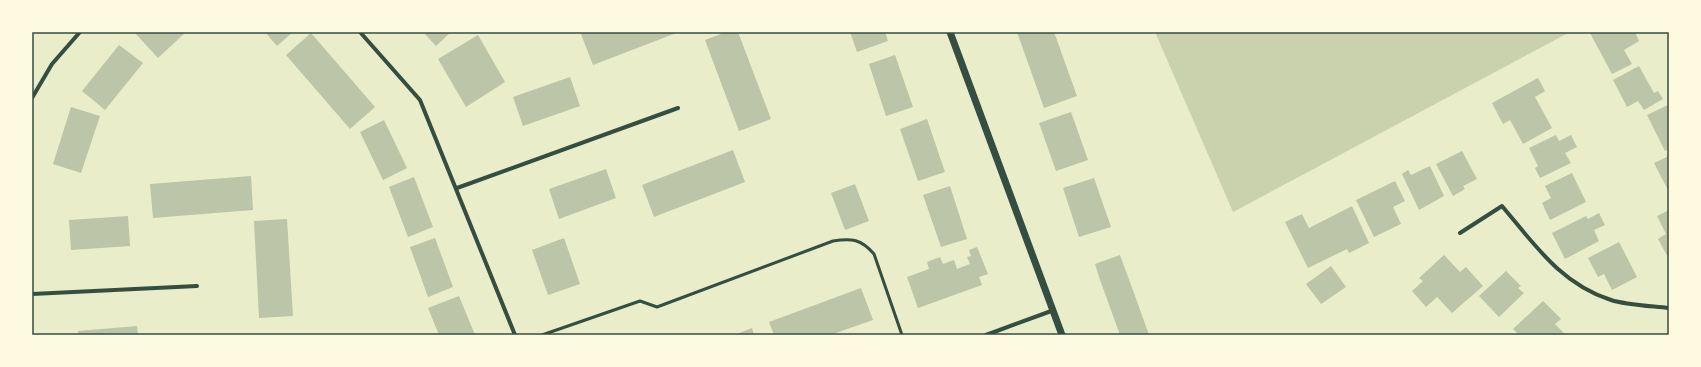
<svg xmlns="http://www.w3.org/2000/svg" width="1701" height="367" viewBox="0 0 1701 367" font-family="Jost,sans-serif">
  <rect width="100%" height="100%" fill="#e9edc9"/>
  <!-- green -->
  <path fill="#cad2ad" d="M1155 32H1570L1233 212Z"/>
  <!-- building -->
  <path fill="#bcc5a7" d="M137 32H186L158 58 135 33Z
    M265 32H293L277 46Z
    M423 32H451L436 46Z
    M586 32H679L593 65 581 34Z
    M726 32H738L771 119 739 131 705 40Z
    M850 32H885L888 41 857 52Z
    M1017 32H1054L1077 96 1044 108Z
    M1592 32H1635L1639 41 1624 50 1632 64 1612 74 1590 33Z
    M311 33 375 107 350 129 286 55Z
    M478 35 505 82 466 107 438 59Z
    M119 45 143 63 105 110 82 91Z
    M895 55 913 107 886 116 869 64Z
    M1639 66 1654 93 1658 91 1663 99 1644 110 1638 101 1627 107 1613 80Z
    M570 77 580 106 523 126 513 97Z
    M1538 78 1545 91 1535 97 1552 128 1523 144 1510 120 1503 124 1492 103Z
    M1668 105 1669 149 1665 151 1647 115Z
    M71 107 100 116 81 173 53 164Z
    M1071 112 1088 160 1056 171 1039 123Z
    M927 119 945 172 918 181 900 129Z
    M384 120 407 168 383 180 360 132Z
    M1556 135 1559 141 1571 135 1577 147 1565 153 1571 163 1540 178 1535 168 1538 166 1529 148Z
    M733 150 745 182 654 217 642 185Z
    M1462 151 1477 179 1463 186 1465 189 1453 196 1436 164Z
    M1669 156V192L1654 163Z
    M1430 166 1444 196 1419 210 1402 174 1408 170 1411 175Z
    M606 169 616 198 559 219 549 189Z
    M1572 173 1586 202 1550 220 1542 203 1551 198 1545 186Z
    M251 176 253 210 153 218 150 184Z
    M414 177 433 227 408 237 389 187Z
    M1094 178 1111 227 1079 237 1063 188Z
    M1395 181 1405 201 1393 207 1401 224 1374 237 1356 200Z
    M855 184 869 221 845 230 831 193Z
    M950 186 967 239 941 247 923 195Z
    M1352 206 1369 243 1349 253 1347 249 1308 268 1285 222 1302 214 1309 228Z
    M1669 210V259L1658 239 1666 234 1657 216Z
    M1599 213 1605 225 1594 230 1599 241 1565 259 1552 233 1586 216 1588 219Z
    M128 216 130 246 71 250 69 220Z
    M287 219 293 316 259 318 254 221Z
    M435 238 453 287 428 297 410 247Z
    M564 238 580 284 548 295 532 250Z
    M1619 242 1637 277 1612 290 1604 274 1598 277 1588 258Z
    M977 247 988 274 979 277 982 285 918 308 907 277 929 269 927 262 940 257 943 264 954 260 957 269 970 264 967 257 971 256 969 250Z
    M1120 255 1134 293 1149 335H1120L1099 277 1095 264Z
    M1444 255 1460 272 1466 267 1483 286 1452 313 1437 297 1426 307 1412 291 1423 281 1419 278Z
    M1331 266 1346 287 1321 304 1306 284Z
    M1506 271 1521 286 1518 288 1524 293 1499 317 1479 296Z
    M861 288 873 320 830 335H774L769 322Z
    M459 296 475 335H439L428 308Z
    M1543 301 1561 319 1555 324 1566 335H1519L1513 329Z
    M137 326 138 335H78V331Z
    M752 328 754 335H734Z"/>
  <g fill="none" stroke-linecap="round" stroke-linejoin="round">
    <!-- service -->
    <path stroke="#344e41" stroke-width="3" d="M542 335 640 301 657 307 833 241C852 238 861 239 874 254L902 335"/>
    <!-- minor -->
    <path stroke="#344e41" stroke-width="4" d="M360 32 420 100 515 335
      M32 98 52 64 80 32
      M457 188 678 108
      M1460 233 1502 206C1535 245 1561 284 1611 300 1626 305 1652 306 1669 308
      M32 294 197 286
      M986 335 1054 310"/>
    <!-- tertiary -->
    <path stroke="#344e41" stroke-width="7" d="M950 32 1062 335"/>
  </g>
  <!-- border -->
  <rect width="1701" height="367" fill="none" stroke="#fefae0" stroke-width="66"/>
  <rect x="33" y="33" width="1635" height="301" fill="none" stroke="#344e41" stroke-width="1.5"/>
</svg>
